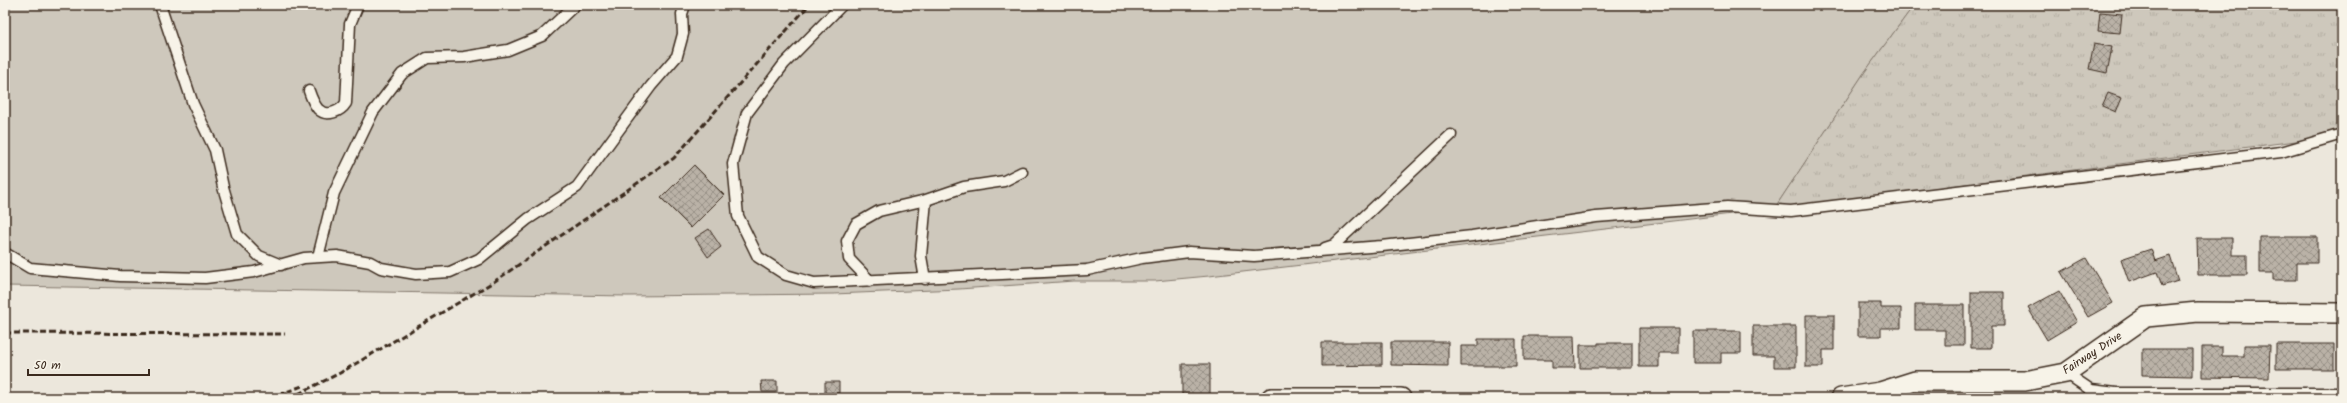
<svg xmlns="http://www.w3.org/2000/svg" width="2347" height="403" viewBox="0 0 2347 403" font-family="Kalam,sans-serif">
  <defs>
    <pattern id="park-tufts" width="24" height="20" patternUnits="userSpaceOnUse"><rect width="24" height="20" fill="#cec8bc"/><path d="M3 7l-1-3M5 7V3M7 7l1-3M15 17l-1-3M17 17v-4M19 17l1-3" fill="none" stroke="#b2aca1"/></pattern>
    <pattern id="building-cross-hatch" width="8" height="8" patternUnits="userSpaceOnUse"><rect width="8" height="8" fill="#bab2a7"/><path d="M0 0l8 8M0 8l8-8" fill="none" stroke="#989187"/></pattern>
  </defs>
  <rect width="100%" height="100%" fill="#ece7dc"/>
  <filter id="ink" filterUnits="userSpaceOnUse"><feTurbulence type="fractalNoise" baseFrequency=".025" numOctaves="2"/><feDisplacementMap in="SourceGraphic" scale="8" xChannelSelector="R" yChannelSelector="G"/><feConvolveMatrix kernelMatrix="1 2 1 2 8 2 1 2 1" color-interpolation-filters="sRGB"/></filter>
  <g filter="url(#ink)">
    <!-- green -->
    <path fill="#cec8bc" stroke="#84796d" d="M5 5H1914L1864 73 1774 209 1209 276 1155 281H1074L959 289 833 294 628 296 5 286Z"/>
    <!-- park -->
    <path fill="url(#park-tufts)" stroke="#84796d" d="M1914 5H2342V135L1774 209 1864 73Z"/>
    <!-- building -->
    <path fill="url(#building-cross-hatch)" stroke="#3b2a1e" d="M2100 12 2122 14 2120 33 2098 31Z
      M2094 44 2112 47 2107 73 2089 69Z
      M2108 93 2122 98 2116 112 2102 106Z
      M694 165 724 195 691 228 661 198Z
      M709 229 721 247 708 257 695 238Z
      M2260 237H2317V263H2297V280H2273V273H2260Z
      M2197 238H2232V255H2247V275H2198Z
      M2151 249 2155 261 2170 256 2178 281 2162 286 2157 272 2129 282 2121 259Z
      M2086 258 2113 303 2088 317 2061 272Z
      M2059 291 2077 322 2047 340 2028 308Z
      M1971 292H2004V326H1991V348H1971Z
      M1858 303H1881V308H1901V328H1881V336H1858Z
      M1915 305H1964V345H1945V330H1915Z
      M1806 315H1834V350H1823V367H1806Z
      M1753 326H1796V367H1774V356H1753Z
      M1639 328H1678V353H1659V367H1639Z
      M1693 331H1741V353H1721V363H1693Z
      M1524 336H1574L1575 368H1552V360H1524Z
      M1478 339H1516V366H1461V346H1478Z
      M1322 342H1382V365L1322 366Z
      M1391 342H1448V366L1391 365Z
      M1598 343H1632V368H1580V345H1598Z
      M2276 344H2334V369H2276Z
      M2244 345H2270L2269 378 2202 377V347H2222V356H2244Z
      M2142 349H2192V376L2142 375Z
      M1182 364H1210V398H1182Z
      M761 381H777V392H762Z
      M825 382H839V393H825Z"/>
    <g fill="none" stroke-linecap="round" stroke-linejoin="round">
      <defs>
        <path id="lane" d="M160 5 193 104 215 150 223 187 237 234 259 256 281 265
          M842 5 784 64 747 113 733 164 738 216 758 257 786 275 814 283 1087 270 1142 258 1189 252 1254 256 1382 246 1472 236 1596 217 1727 207 1791 211 2281 152 2342 134
          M309 91C311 97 314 104 318 109 327 118 341 111 346 103L350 24 358 5
          M1325 248 1334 245 1451 135
          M5 253 30 268 120 276 205 278 254 272 304 258 337 256 370 262 381 268 416 274 450 272 479 259 528 219 577 187 651 86 677 56 683 34 682 14 685 5
          M318 257 334 193 373 112 402 74 427 58 464 57 508 50 542 36 575 5
          M925 279 921 256 926 200
          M870 281 849 259 847 241 856 224 879 211 926 200 964 187 1004 181 1022 172
          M2066 373 2091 390 2116 393H2342"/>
        <path id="street" d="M1271 398H1401
          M1841 398 1880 392 1915 381H2025L2066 373 2146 317 2198 312 2342 313"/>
      </defs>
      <!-- lane casing -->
      <use href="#lane" stroke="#3b2a1e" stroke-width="13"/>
      <!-- street casing -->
      <use href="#street" stroke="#3b2a1e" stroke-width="22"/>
      <!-- lane -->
      <use href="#lane" stroke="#f7f3e8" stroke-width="10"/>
      <!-- street -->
      <use href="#street" stroke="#f7f3e8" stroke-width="19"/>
      <!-- rail -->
      <path stroke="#3b2a1e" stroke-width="3" stroke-dasharray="6 3" stroke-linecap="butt" d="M5 333 285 334
        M271 398 302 386
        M290 398 340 373 495 281 674 158 809 5"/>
    </g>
  </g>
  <g text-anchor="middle" stroke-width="4" stroke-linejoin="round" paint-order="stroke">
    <!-- street labels -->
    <g font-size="12" fill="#3b2a1e" stroke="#f7f3e8">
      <text transform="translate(2092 353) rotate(-33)" y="4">Fairway Drive</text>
    </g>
  </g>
  <!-- margin -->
  <rect width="2347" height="403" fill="none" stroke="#f7f3e8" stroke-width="20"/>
  <rect x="10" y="10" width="2327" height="383" fill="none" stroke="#3b2a1e" stroke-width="1.5" filter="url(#ink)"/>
  <!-- scale -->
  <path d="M28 369v6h121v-6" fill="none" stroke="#3b2a1e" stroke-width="2"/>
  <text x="34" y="369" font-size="12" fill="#3b2a1e" stroke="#f7f3e8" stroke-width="3" paint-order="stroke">50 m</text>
</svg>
